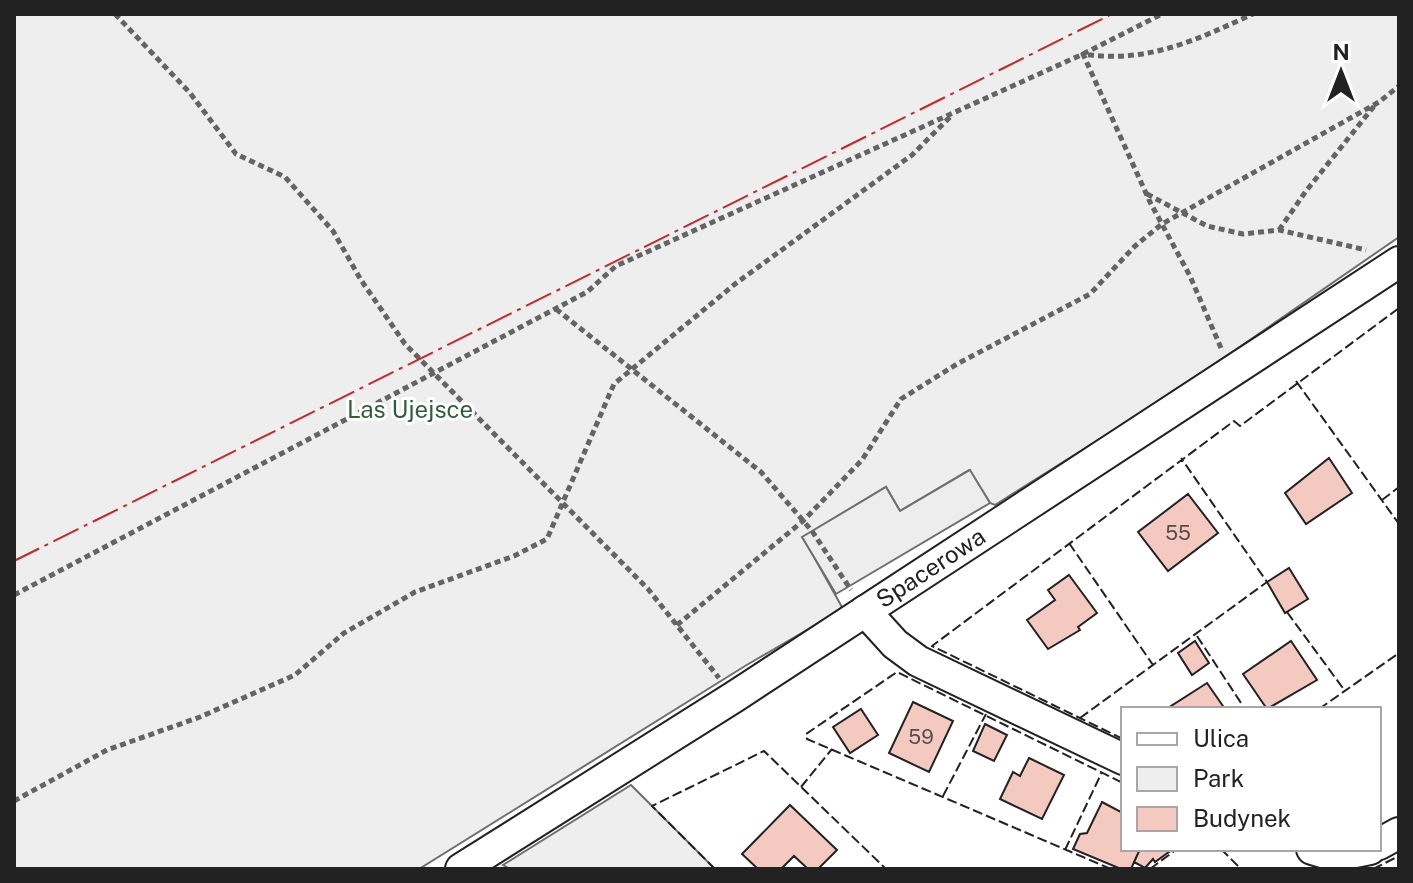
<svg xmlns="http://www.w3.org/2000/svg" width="1413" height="883" viewBox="0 0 1413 883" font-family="'Public Sans',sans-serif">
  <rect width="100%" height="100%" fill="#fff"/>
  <!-- green -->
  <path fill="#eee" stroke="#6f6f6f" stroke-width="2" d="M14 14H1399V237L1176 391 995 505 990 503 969 470 900 511 886 487 803 537 843 609 745 666 419 869H14Z
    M631 785 715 869H510L503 865Z"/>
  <!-- parking -->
  <path fill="#ededed" stroke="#6f6f6f" stroke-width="2" d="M970 470 990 503 836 594 802 537 886 487 900 511Z"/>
  <!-- building -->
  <path fill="#f3c9c0" stroke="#222" stroke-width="2" d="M1329 458 1352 493 1306 524 1285 493Z
    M1188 494 1218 533 1168 571 1138 532Z
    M1289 568 1308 599 1285 613 1267 582Z
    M1069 575 1097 613 1078 627 1080 630 1048 649 1027 620 1055 600 1048 590Z
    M1195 641 1209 663 1192 675 1178 653Z
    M1291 641 1317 680 1267 709 1243 674Z
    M1207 683 1225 709H1169L1168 708Z
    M913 702 953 721 929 772 889 753Z
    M861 709 878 735 850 753 833 727Z
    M985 724 1007 735 994 761 973 751Z
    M1029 758 1064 775 1042 819 1000 799 1013 772 1020 776Z
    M1102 802 1123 813V849H1140L1131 869H1121L1073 849 1080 834 1087 833Z
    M790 805 837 850 818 869H808L794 856 781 869H758L742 854Z
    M1140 849H1173L1155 862 1153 859 1145 868 1134 862Z"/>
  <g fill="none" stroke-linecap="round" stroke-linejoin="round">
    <defs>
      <g id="minor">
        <path d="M865 611 895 644 918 661 1123 759"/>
        <path d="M1379 844 1399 833"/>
        <path d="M1312 849 1335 856 1370 849"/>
        <path id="s1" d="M461 869 734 697 1399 262"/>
      </g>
    </defs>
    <!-- minor casing -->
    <use href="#minor" stroke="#222" stroke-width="34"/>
    <!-- path -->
    <path stroke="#646464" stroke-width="5" stroke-dasharray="6 4" stroke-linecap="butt" d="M115 14 190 93 236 154 285 177 333 231 361 280 405 344 648 589 719 678
      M1147 194 1207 226 1243 234 1279 230 1366 250
      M1279 230 1306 191 1375 105
      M556 309 761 472 812 531 851 590
      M1221 348 1190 276 1150 202 1083 54C1147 64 1196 40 1253 14
      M14 595 587 292 616 266 1083 54 1162 14
      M677 625 803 521 862 460 901 399 957 364 1090 294 1135 246 1162 224 1379 102 1399 86
      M14 801 107 750 200 717 295 675 344 633 415 592 514 556 547 539 614 384 735 284 912 155 952 115"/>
    <!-- minor -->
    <use href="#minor" stroke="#fff" stroke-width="30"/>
    <!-- fence -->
    <path stroke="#222" stroke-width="2" stroke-dasharray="10 4" stroke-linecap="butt" d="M1296 381 1399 524
      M1382 500 1399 487
      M1069 543 1153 665
      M1287 612 1345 691
      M1197 636 1245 709
      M1319 709 1399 653
      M1080 718 1267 582 1181 458
      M1123 739 932 646 1234 421 1240 426 1399 308
      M801 787 832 749
      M943 796 986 714
      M1221 849 1241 869
      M1065 850 1102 772
      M715 869 652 806 764 751 886 869
      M1111 869 807 739 806 734 897 672 1123 783
      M1150 869 1177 849
      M1373 869 1399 856"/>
    <!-- power -->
    <path stroke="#c62828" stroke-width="2" stroke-dasharray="28 6 4 6" stroke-linecap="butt" d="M14 561 1112 14"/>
  </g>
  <g text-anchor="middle" stroke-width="6" stroke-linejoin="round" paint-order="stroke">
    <!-- number labels -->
    <g font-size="20" fill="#564c4a">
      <text x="1178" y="540">55</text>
      <text x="921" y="744">59</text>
    </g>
    <!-- park labels -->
    <g font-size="24" fill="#2f5e38" stroke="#fff">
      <text x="410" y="418">Las Ujejsce</text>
    </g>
    <!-- street labels -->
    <g font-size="24" fill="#222" stroke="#fff">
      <text dy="8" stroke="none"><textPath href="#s1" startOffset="558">Spacerowa</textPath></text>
    </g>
  </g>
  <!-- border -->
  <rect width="1413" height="883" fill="none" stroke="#222222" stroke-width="32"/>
  <!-- legend -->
  <rect x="1121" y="707" width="260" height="144" fill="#ffffff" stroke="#a7a7a7" stroke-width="2"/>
  <rect x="1137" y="733" width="40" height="12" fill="#ffffff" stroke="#a7a7a7" stroke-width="2"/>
  <text x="1193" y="747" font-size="24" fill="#222222">Ulica</text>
  <rect x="1137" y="767" width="40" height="24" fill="#eeeeee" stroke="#a7a7a7" stroke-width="2"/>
  <text x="1193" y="787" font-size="24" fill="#222222">Park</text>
  <rect x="1137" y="807" width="40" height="24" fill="#f3c9c0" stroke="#a7a7a7" stroke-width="2"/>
  <text x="1193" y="827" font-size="24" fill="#222222">Budynek</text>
  <!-- north arrow -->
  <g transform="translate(1341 72)" stroke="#ffffff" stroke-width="6" paint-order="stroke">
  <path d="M0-6L14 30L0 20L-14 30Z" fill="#222222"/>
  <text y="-12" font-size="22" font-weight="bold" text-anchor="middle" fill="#222222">N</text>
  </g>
</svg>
